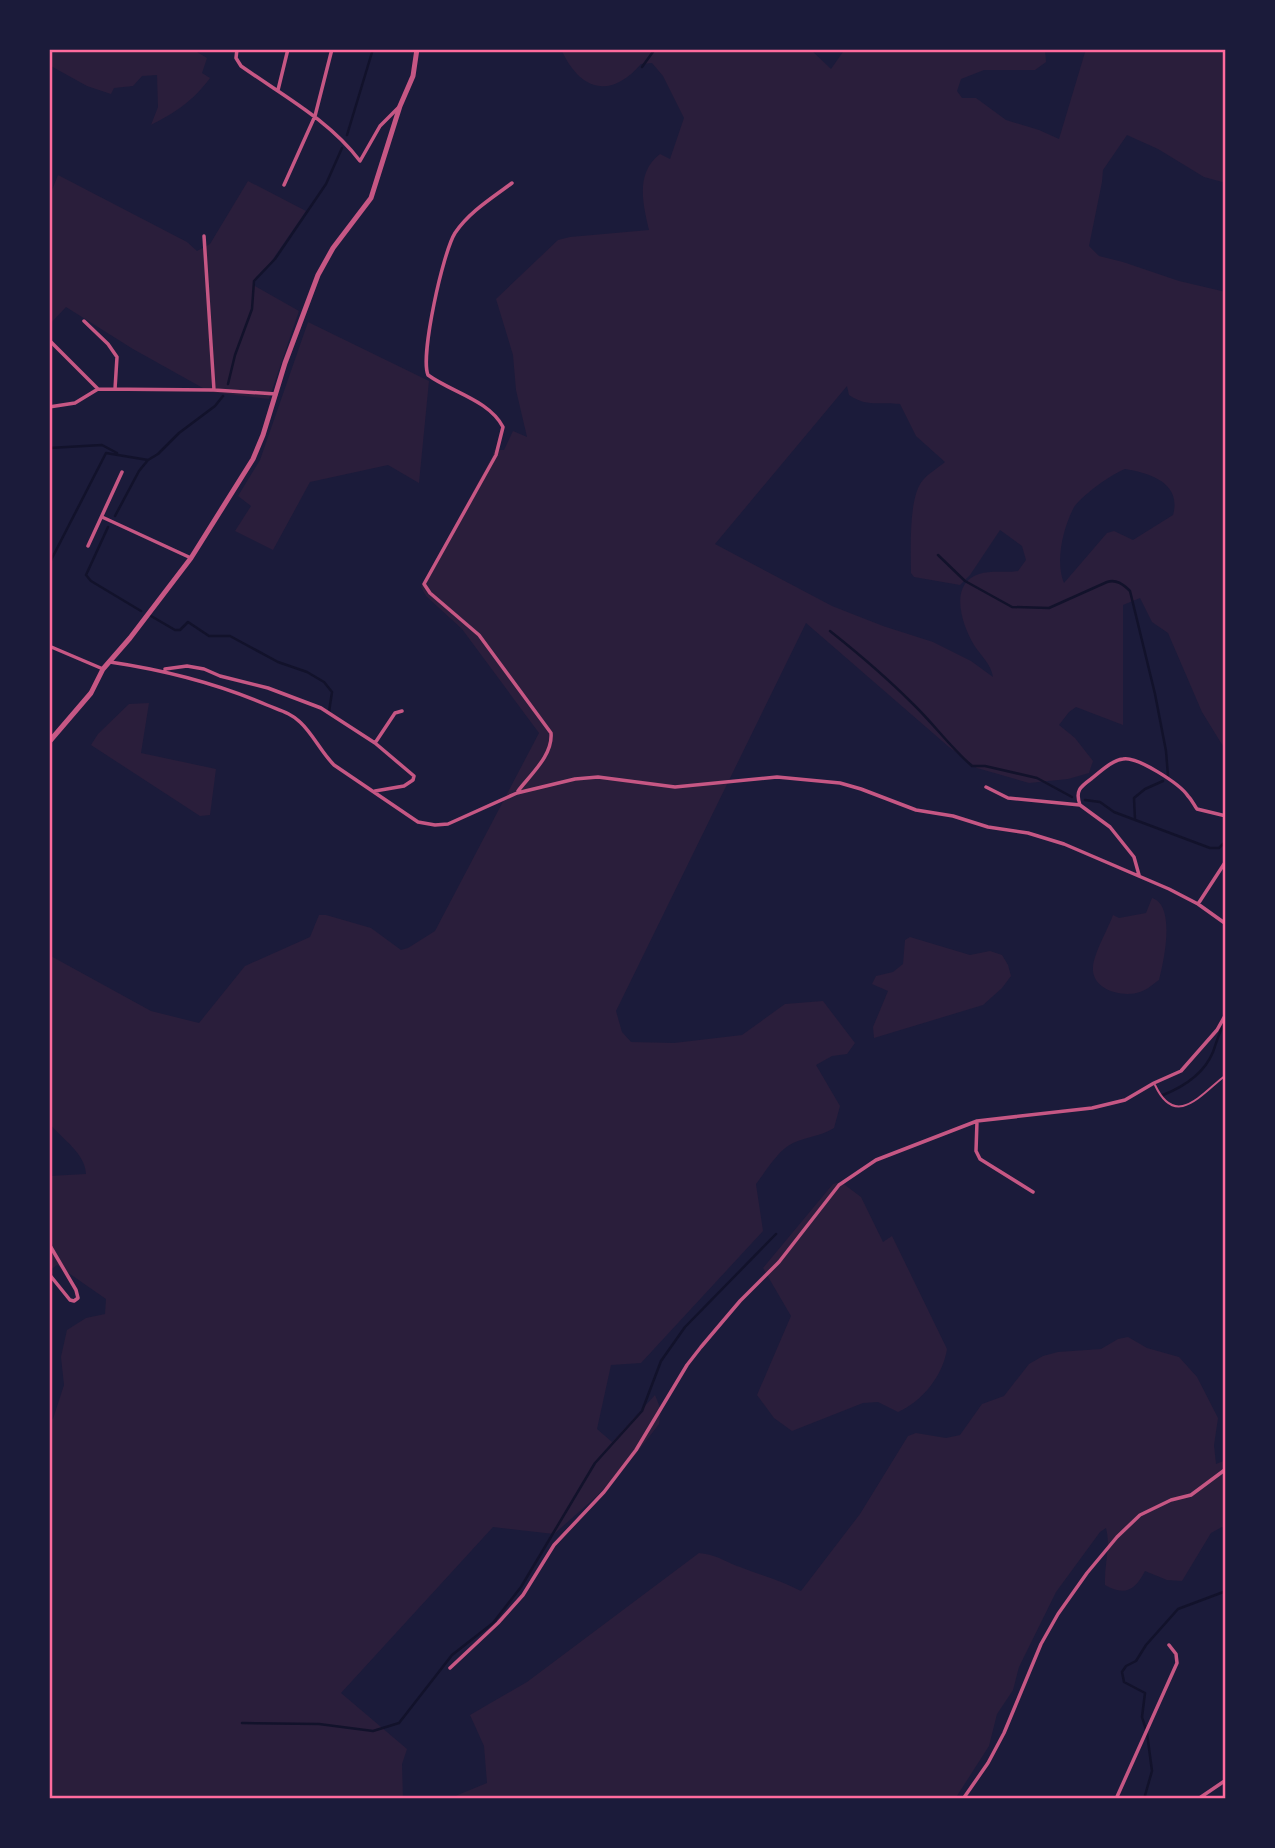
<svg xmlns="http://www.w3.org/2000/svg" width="1275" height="1848" viewBox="0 0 1275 1848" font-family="Jost,sans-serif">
  <rect width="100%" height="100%" fill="#1b1b3a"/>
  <!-- green -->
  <path fill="#2a1e3b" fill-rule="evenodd" d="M49 49H192L207 58 202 73 210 78C193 101 176 112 151 125L158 107 157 75 142 76 133 86 114 88 111 94 87 86 49 65Z
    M561 49H810L831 69 845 49H1045L1046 62 1035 70H984L961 79 957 91 962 98H976L1006 120 1039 130 1059 139 1086 49H1226V183L1204 177 1158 149 1127 135 1103 170 1102 182 1089 246 1099 256 1123 262 1179 281 1226 292V751L1202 712 1168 633 1152 622 1140 598 1123 605V725L1076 707 1069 712 1059 725 1075 738 1093 761 1089 773 1068 779 1029 783 977 768 949 747 806 623 616 1011 622 1032 631 1042 674 1043 742 1035 785 1004 823 1001 855 1043 847 1054 832 1056 816 1065 840 1106 834 1128C821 1136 806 1137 793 1143 778 1150 766 1171 756 1184L763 1231 641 1363 611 1365 597 1429 612 1442 655 1395 661 1410 659 1424 636 1454 597 1496 554 1534 493 1527 341 1693 407 1749 402 1764 403 1799H49V1420L53 1419 64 1385 61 1357 67 1330 86 1318 105 1314 106 1299 57 1265 49 1271V1176L86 1174C85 1153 62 1139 49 1123V955L151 1011 199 1023 245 966 310 937 319 915H326L371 928 401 950 408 948 435 931 539 733 462 629 426 596 421 587 492 457 494 450H504L513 431 527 437 516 390 513 355 496 299 558 240 570 237 649 230C643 204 635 173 660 154L670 159 684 118 663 76 652 63 641 64C609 101 579 89 561 49ZM847 386 849 395C868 408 880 401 900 404L916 436 945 462C938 468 929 473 923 480 908 497 911 551 911 573L914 577 960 585 970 575 1000 530 1022 546 1026 560 1018 571C1005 573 991 570 979 574 948 584 962 625 974 645 981 656 991 664 993 677L971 661 933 642 883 626 832 606 715 544ZM1125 469C1150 473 1182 483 1173 515L1133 540 1114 531 1107 533 1064 583C1055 562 1063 529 1073 509 1079 497 1113 473 1125 469Z
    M58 175 187 242 197 251 210 244 248 181 306 211 271 262 256 277 253 285 299 311 269 399 210 392 133 349 66 307 49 325V198Z
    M308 322 429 381 419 483 388 465 310 482 273 550 235 531 251 506 238 496 260 460Z
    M149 703 141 753 216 769 210 815 200 816 91 745 98 734 129 704Z
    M1152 898C1176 905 1164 961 1159 980 1153 984 1147 990 1140 992 1123 998 1091 990 1093 967 1094 953 1108 929 1113 915L1119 918 1146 913Z
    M910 937 970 955 990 951 1002 955 1008 965 1011 976 1002 988 983 1005 874 1038 873 1027 888 991 872 984 876 976 893 972 903 964 905 940Z
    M841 1182 861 1197 883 1242 892 1236 947 1349C943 1375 923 1401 898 1412L878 1402 863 1403 792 1431 774 1418 757 1395 791 1316 763 1268 833 1184Z
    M1128 1337 1147 1348 1179 1357 1197 1377 1218 1418 1214 1445 1216 1464 1226 1460V1530L1222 1527 1211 1533 1182 1581 1167 1580 1145 1571C1135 1591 1124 1596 1105 1585 1104 1565 1111 1546 1106 1528L1100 1532 1056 1592 1019 1667 1013 1690 997 1714 989 1746 955 1799H448L487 1783 484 1746 470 1715 527 1682 699 1553C718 1555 723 1561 740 1567 760 1575 782 1581 801 1591L860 1514 908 1436 916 1433 946 1438 960 1435 982 1404 1004 1396 1029 1364 1043 1356 1058 1352 1101 1349 1118 1339Z"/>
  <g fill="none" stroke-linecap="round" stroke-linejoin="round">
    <!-- stream -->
    <path stroke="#12122b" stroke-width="2.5" d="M642 67 655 49
      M347 135 373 49
      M228 384 235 355 252 309 254 281 275 259 326 184 342 148
      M49 448 102 445 117 453
      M115 516 139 471 148 460 158 454 179 433 215 406 223 396
      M108 527 86 575 91 581 141 611
      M938 555 965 581 1012 607 1049 608 1107 582C1116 579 1123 584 1130 591L1155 694 1166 751 1168 776
      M49 564 106 453 148 460
      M151 616 175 630H180L188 622 209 636H230L278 662 307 672 324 682 332 692 329 712
      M830 631C859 654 886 677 912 703 933 723 950 747 972 766H985L1037 778 1072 797
      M1085 800 1100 802 1114 812 1210 848H1219L1226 841
      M1135 820 1134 798 1145 789 1163 781
      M1163 1095C1183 1087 1204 1074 1213 1052 1217 1041 1219 1031 1226 1021
      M242 1723 319 1724 373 1731 399 1723 452 1655 493 1623 521 1587 595 1463 642 1411 661 1361 685 1327 776 1234
      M1144 1799 1152 1771 1147 1733 1142 1717 1145 1693 1124 1682 1122 1672 1126 1666 1136 1661 1146 1645 1178 1609 1226 1591"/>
    <!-- service -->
    <path stroke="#c65784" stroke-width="2" d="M1155 1085C1176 1130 1202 1093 1226 1075"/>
    <!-- minor -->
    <path stroke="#c65784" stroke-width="3.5" d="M237 49 236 58 241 66C282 95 329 120 360 161L380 126 399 107
      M278 90 288 49
      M512 183C492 198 469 212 455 233 443 252 420 356 428 375 451 392 489 400 503 427L496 455 424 584 430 593 479 635 551 733C553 755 531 774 518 791
      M284 185 315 116 332 49
      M204 236 214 390
      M84 321 108 344 117 357 115 389
      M49 340 98 389
      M98 389 214 390 276 394
      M49 407 75 403 98 389
      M102 517 191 558
      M88 546 122 472
      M49 646 103 669
      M110 662C164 670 216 683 267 705 279 710 291 713 300 722 313 734 321 752 334 765L418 822 435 825 448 824 517 793 575 779 598 777 675 787 777 777 840 783 861 789 916 810 953 816 988 827 1028 833 1064 844 1169 889 1198 904 1226 924
      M165 669 187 666 204 669 220 676 268 688 321 708 375 743 414 776 413 780 404 786 375 791
      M375 743 395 713 402 711
      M986 787 1008 798 1080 805 1110 827 1134 857 1139 875
      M1080 805C1075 791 1080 787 1091 779 1100 772 1112 760 1123 759 1137 756 1180 784 1188 796 1192 800 1194 805 1197 809L1226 816
      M1198 904 1226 861
      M977 1121 976 1151 980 1159 1033 1192
      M49 1244 76 1290 78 1298 74 1301 70 1300 49 1274
      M450 1668 498 1623 523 1595 554 1545 604 1492 636 1450 687 1365 701 1347 740 1301 779 1262 839 1185 876 1160 977 1121 1092 1108 1125 1100 1154 1083 1181 1071 1217 1030 1226 1014
      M963 1799 988 1763 1004 1733 1041 1644 1058 1614 1087 1573 1117 1537 1140 1515 1171 1500 1191 1495 1226 1469
      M1116 1799 1177 1663 1176 1654 1169 1645
      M1198 1799 1226 1780"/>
    <!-- tertiary -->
    <path stroke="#c65784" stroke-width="5" d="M49 742 91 693 103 669 130 638 191 558 253 459 263 435 285 363 318 275 333 248 371 198 400 106 413 76 417 49"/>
  </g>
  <!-- border -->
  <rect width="1275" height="1848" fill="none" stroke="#1b1b3a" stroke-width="102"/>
  <rect x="51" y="51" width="1173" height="1746" fill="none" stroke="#ff6b9d" stroke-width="2.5"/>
</svg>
